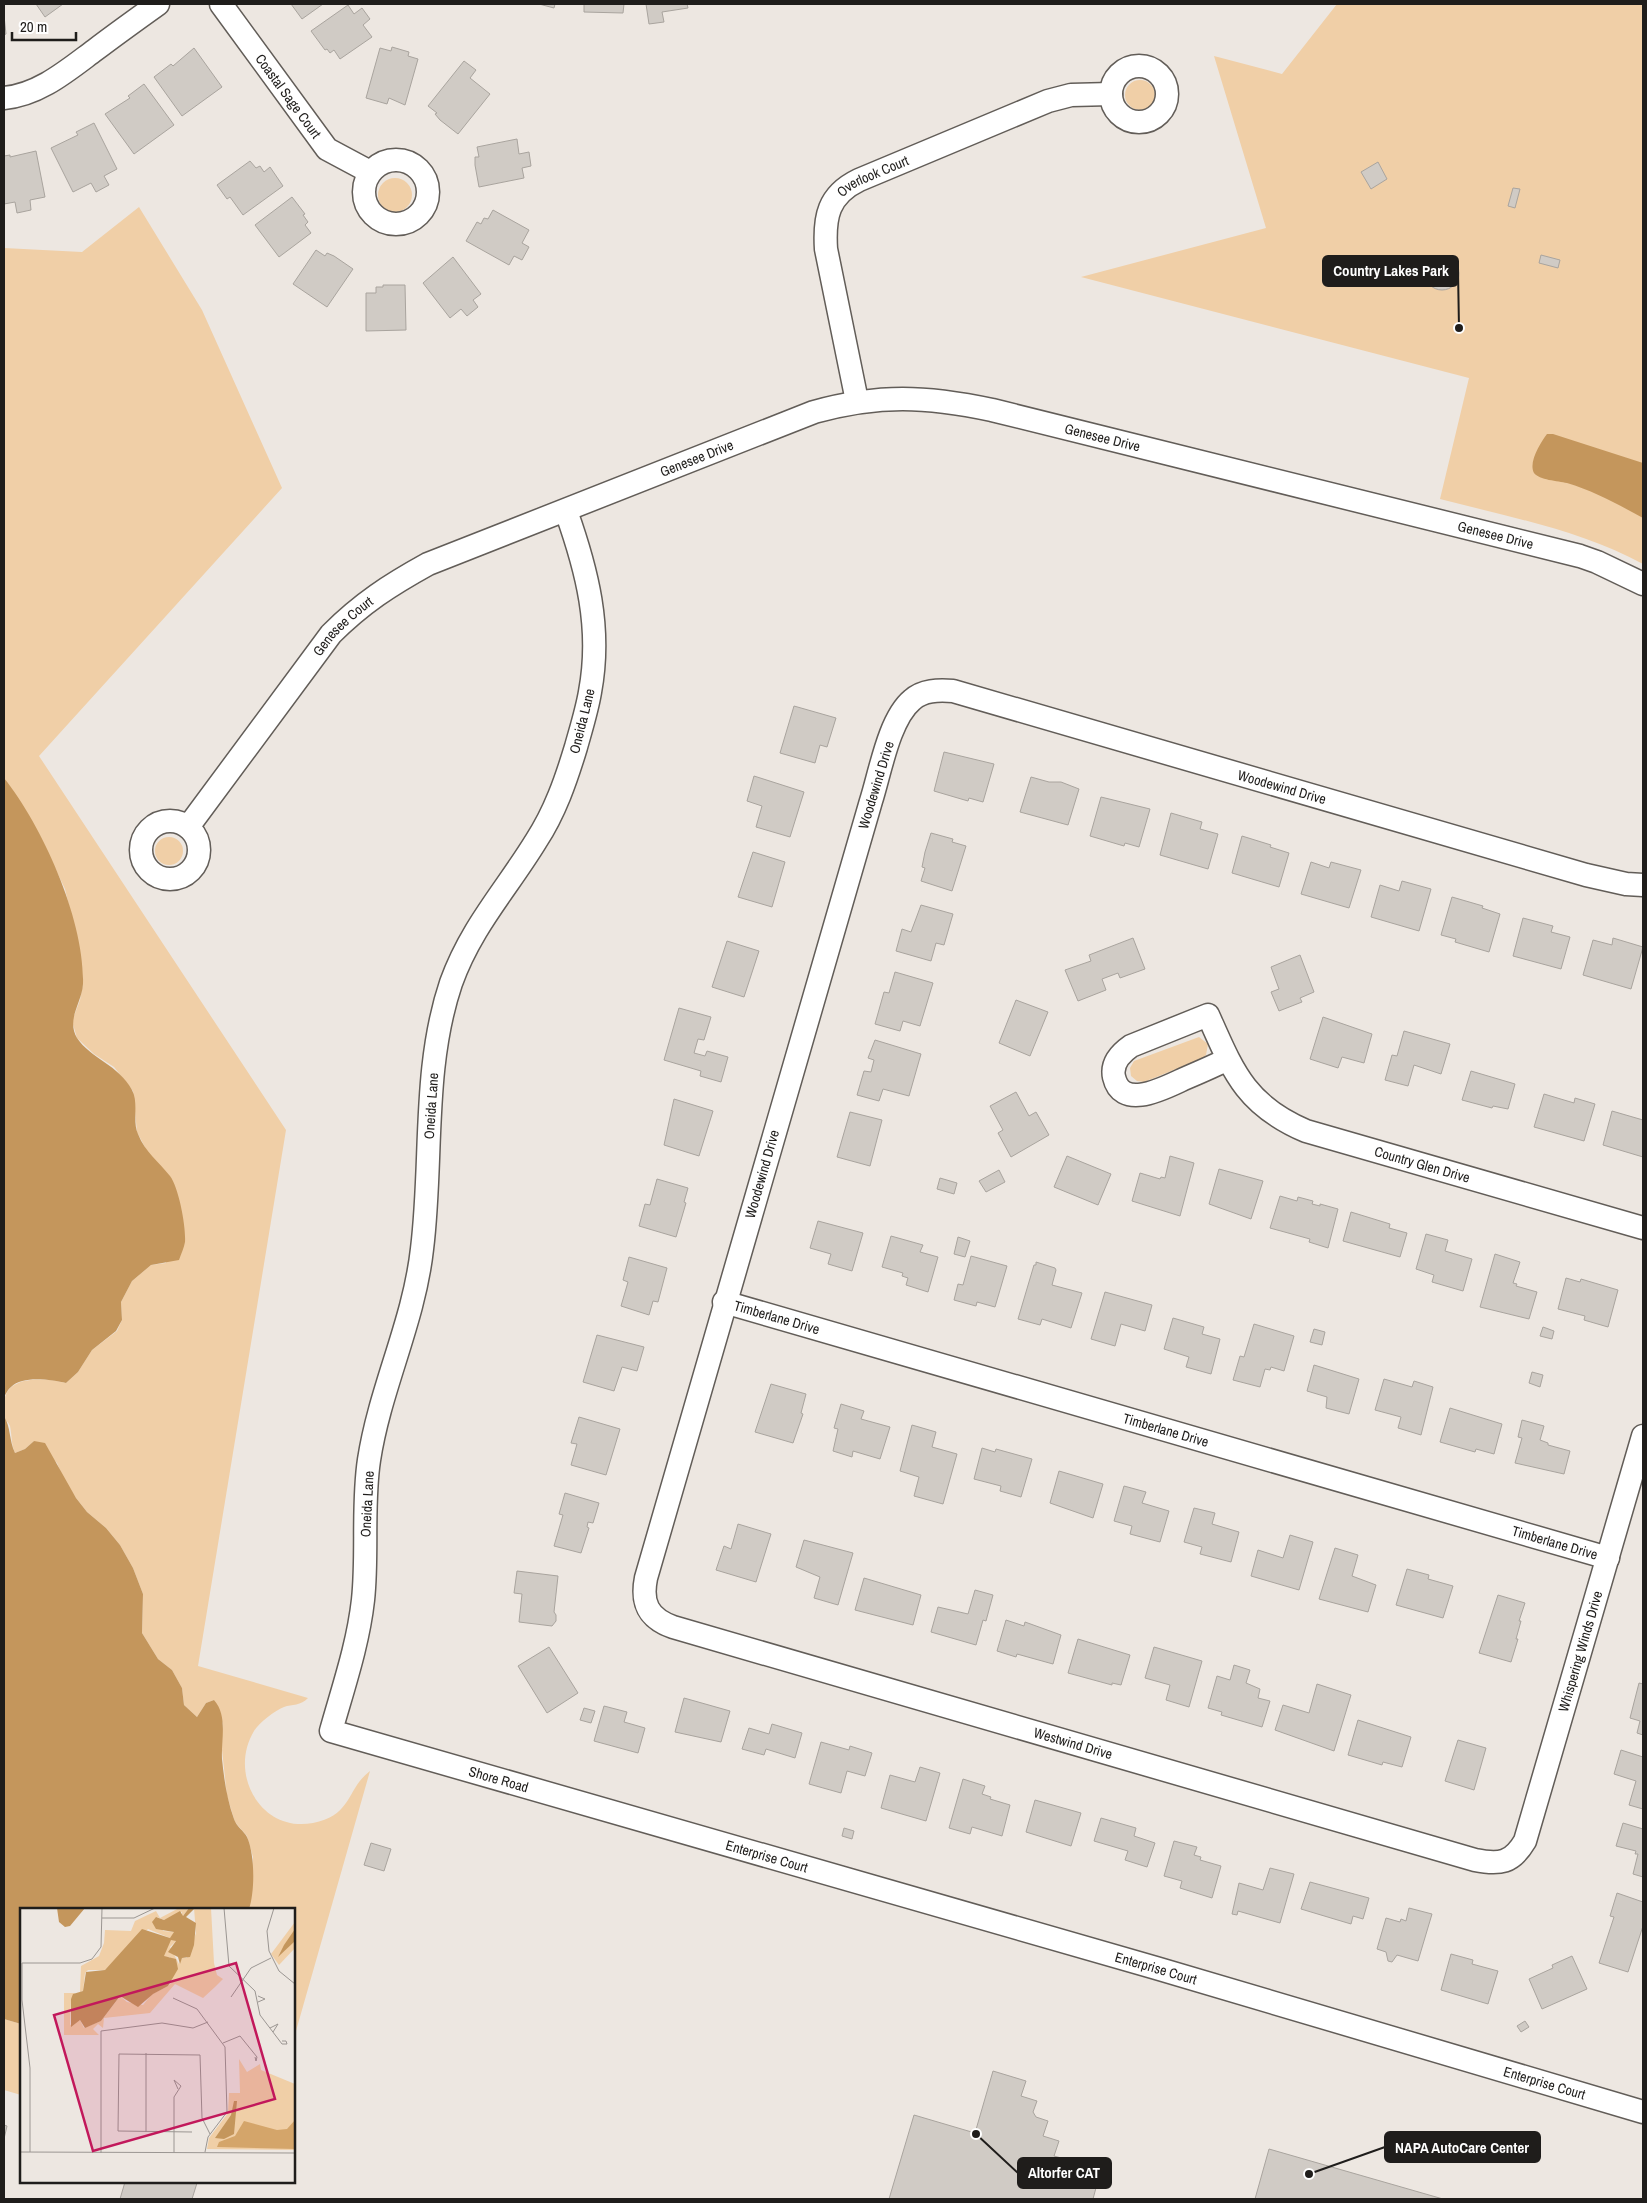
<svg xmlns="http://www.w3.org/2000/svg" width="1647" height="2203" viewBox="0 0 1647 2203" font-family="'Archivo Narrow',sans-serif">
  <rect width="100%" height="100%" fill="#ede7e1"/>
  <!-- green -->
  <path fill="#f0cfa7" d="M1337 4H1643V564C1580 530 1509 517 1440 499L1469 378 1081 277 1266 228 1214 56 1282 74Z
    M1125 95a15 15 0 1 1 30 0a15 15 0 1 1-30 0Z
    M378 195a17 17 0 1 1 34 0a17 17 0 1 1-34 0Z
    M139 207 202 310 282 488 39 756 286 1130 198 1666 308 1698C301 1706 292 1704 284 1707 274 1711 260 1722 254 1731 228 1774 261 1833 313 1823 353 1815 346 1789 370 1771L294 2038V1909H249L253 1857 247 1836 235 1822 227 1796 221 1741 223 1724 214 1700 206 1703 197 1717 184 1705 182 1688 172 1670 158 1659 142 1633 143 1594 133 1568 120 1545 106 1528 87 1512 76 1498 64 1480 57 1463 34 1441 25 1449 15 1453C11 1444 12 1436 10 1426 9 1423 5 1420 4 1416 3 1413 4 1408 4 1405 4 1374 45 1378 66 1383L78 1372 92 1350 117 1331 122 1320 121 1302 132 1281 151 1265 166 1263 171 1178 148 1153 137 1132 133 1091 114 1067 94 1054 77 1038 72 1021 80 1000 83 984 79 947 65 889 39 834 4 778V248L82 252Z
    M155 851a14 14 0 1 1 28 0a14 14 0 1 1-28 0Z
    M1199 1037 1208 1044 1206 1055 1201 1059 1144 1082 1137 1081 1131 1076 1130 1068 1134 1061Z
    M4 2019 21 2024V2095L4 2090Z"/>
  <!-- water -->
  <path fill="#c4965c" d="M1547 434H1553L1643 463V518C1619 505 1594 491 1567 483 1558 481 1539 480 1534 473 1528 462 1541 442 1547 434Z
    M4 778C43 827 85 921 83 984 82 1003 66 1019 77 1038 90 1058 119 1065 132 1090 139 1103 132 1121 138 1134 145 1152 159 1162 170 1176 179 1188 186 1227 185 1242 184 1248 181 1254 179 1260L151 1265 132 1281 121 1302 122 1320 116 1331 92 1350 78 1372 66 1383C52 1380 23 1375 11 1387 8 1389 6 1394 4 1397Z
    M4 1416C11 1428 9 1440 15 1453L25 1449 34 1441 45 1443 76 1498 87 1512 106 1528 120 1545 133 1568 143 1594 142 1633 158 1659 172 1670 182 1688 184 1705 197 1717 206 1703 214 1700C228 1716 221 1739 222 1759 224 1779 227 1800 234 1819 236 1826 244 1831 247 1837 255 1855 255 1891 249 1909H21V2024L4 2019Z"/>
  <!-- building -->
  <path fill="#d0cbc5" stroke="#a9a49e" d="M36 4H63L45 17Z
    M291 4H323L302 19Z
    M539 4H555L554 8Z
    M584 4H624L623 13 584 12Z
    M646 4H687L688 8 662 12 664 22 649 24Z
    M348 5 354 14 362 8 370 19 363 25 372 37 340 59 334 50 330 53 327 49 325 50 311 31Z
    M4 16 6 34 4 35Z
    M392 47 409 52 408 56 418 59 405 105 389 98 387 104 366 98 380 48 391 51Z
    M194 48 222 87 182 116 154 77 171 64 173 66Z
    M464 61 476 70 470 78 490 94 458 134 440 120 435 114 437 113 428 106Z
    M144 84 174 125 134 154 105 114 130 98 128 96Z
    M94 123 117 169 104 176 109 185 96 192 91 183 73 192 51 148 78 135 76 132Z
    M517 139 519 154 529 152 531 166 522 168 524 178 479 187 475 165V157H479L477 147Z
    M36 151 45 197 30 200 31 210 17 213 15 202 4 204V156L10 155V157Z
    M250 161 256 168 260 166 264 172 270 167 283 186 243 215 230 197 227 199 217 185Z
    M1378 162 1387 179 1371 189 1361 172Z
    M1513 188 1520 189 1515 208 1508 206Z
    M292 197 305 214 303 215 308 222 305 225 311 233 279 257 255 225Z
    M493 210 529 230 522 243 529 247 522 260 514 256 509 265 466 241 477 222 481 224 484 218 488 219Z
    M316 250 325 256 327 253 334 256 353 269 327 307 293 284Z
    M1541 255 1560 260 1558 268 1539 263Z
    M1425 273a17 17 0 1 1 34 0a17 17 0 1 1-34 0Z
    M453 257 481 294 473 300 478 307 467 316 461 309 450 318 423 283Z
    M383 285H405L406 330 366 331V293H376V287H383Z
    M794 706 836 718 827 747 820 745 815 763 780 753Z
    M944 752 994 764 983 802 969 798 968 801 934 791Z
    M754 776 804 792 790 837 756 827 762 806 747 801Z
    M1031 777 1049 782H1061L1079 789 1068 825 1020 812Z
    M1101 797 1150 809 1139 847 1125 843 1124 846 1090 836Z
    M1171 813 1202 822 1200 829 1218 834 1208 869 1160 855Z
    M931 833 953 839 952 842 966 846 952 891 921 881 925 868 922 867 925 852Z
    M1242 836 1271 845 1270 847 1289 853 1279 887 1232 873Z
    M753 852 785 862 772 907 738 897Z
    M1311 862 1329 868 1331 862 1361 870 1349 908 1301 894Z
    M1402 881 1431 889 1419 931 1371 917 1380 885 1399 891Z
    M1452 897 1483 906 1482 908 1500 914 1489 952 1455 942 1456 939 1441 935Z
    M921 905 953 914 944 945 936 943 931 961 896 951 902 929 911 932Z
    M1523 918 1553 926 1551 932 1570 937 1561 969 1513 956Z
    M1133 938 1145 969 1120 978 1118 973 1102 979 1106 990 1078 1001 1065 970 1091 961 1089 955Z
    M1613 938 1643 947 1631 989 1583 975 1593 940 1612 945Z
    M727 941 759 951 744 997 712 987Z
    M1300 955 1314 992 1300 998 1302 1002 1279 1011 1271 992 1279 989 1271 967Z
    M895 972 933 983 920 1026 903 1021 900 1031 875 1024 884 992 889 993Z
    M1016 1000 1048 1012 1030 1056 999 1043Z
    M679 1008 711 1017 704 1040 698 1039 694 1053 705 1056 707 1051 728 1057 721 1082 700 1076 701 1071 664 1060Z
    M1323 1017 1372 1034 1364 1063 1342 1057 1338 1068 1310 1059Z
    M1404 1031 1450 1044 1441 1074 1414 1065 1408 1086 1385 1080 1392 1055 1397 1056Z
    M875 1040 921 1054 909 1096 883 1089 879 1101 857 1095 864 1071 871 1072 874 1060 868 1058Z
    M1471 1071 1515 1084 1508 1109 1493 1106 1492 1108 1462 1100Z
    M1016 1092 1029 1116 1036 1112 1049 1135 1011 1157 998 1133 1003 1130 990 1106Z
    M1544 1094 1574 1103 1575 1098 1595 1104 1584 1141 1534 1127Z
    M674 1099 713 1111 699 1156 664 1145Z
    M1612 1111 1643 1120V1157L1603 1145Z
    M850 1112 882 1120 870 1166 837 1157Z
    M1067 1156 1111 1174 1098 1205 1054 1187Z
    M1170 1156 1194 1163 1180 1216 1132 1201 1140 1173 1160 1179 1161 1177 1165 1178Z
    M1219 1169 1263 1181 1251 1219 1209 1204Z
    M999 1170 1005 1182 986 1192 979 1181Z
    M940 1178 957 1183 954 1194 937 1189Z
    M657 1179 688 1188 684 1202 686 1203 676 1237 639 1226 645 1204 650 1205Z
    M1280 1196 1297 1201 1298 1197 1313 1201 1312 1204 1320 1206V1204L1338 1209 1328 1248 1309 1242 1310 1239 1270 1228Z
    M1351 1212 1390 1224 1389 1228 1407 1233 1400 1257 1343 1241Z
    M818 1221 863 1233 852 1271 828 1264 831 1254 810 1248Z
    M1426 1234 1448 1240 1445 1251 1472 1259 1463 1291 1432 1282 1434 1275 1416 1269Z
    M891 1236 923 1245 920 1252 938 1257 928 1292 906 1285 908 1278 902 1276 903 1273 882 1267Z
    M958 1237 970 1241 965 1257 954 1254Z
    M1495 1254 1520 1262 1513 1283 1517 1284 1516 1286 1537 1292 1529 1319 1480 1307Z
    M971 1256 1007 1266 995 1307 977 1302 976 1306 954 1300 958 1284 963 1285Z
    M629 1257 667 1268 658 1302 653 1301 649 1315 621 1306 628 1282 623 1280Z
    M1036 1262 1055 1268 1056 1270 1052 1285 1082 1293 1071 1328 1042 1319 1040 1325 1018 1319 1034 1265H1036Z
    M1566 1278 1580 1282 1581 1279 1618 1290 1608 1327 1584 1320 1585 1316 1558 1309Z
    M1105 1292 1152 1305 1145 1331 1121 1324 1115 1346 1091 1339Z
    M1173 1318 1204 1327 1202 1334 1220 1339 1211 1374 1186 1367 1189 1357 1164 1349Z
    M1254 1324 1294 1336 1284 1371 1271 1367 1270 1370 1265 1369 1260 1387 1233 1380 1240 1356 1244 1357Z
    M1543 1327 1554 1331 1552 1339 1540 1336Z
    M1314 1329 1325 1332 1322 1345 1310 1342Z
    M597 1335 644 1347 637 1371 622 1367 614 1391 583 1382Z
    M1314 1365 1359 1379 1349 1414 1326 1408 1327 1397 1307 1391Z
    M1532 1372 1543 1375 1540 1387 1529 1383Z
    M1384 1379 1412 1387 1414 1381 1433 1387 1421 1435 1398 1428 1401 1417 1375 1410Z
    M771 1384 806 1394 801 1413 803 1414 793 1443 755 1432Z
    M841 1404 864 1411 861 1419 890 1427 880 1459 853 1451 852 1457 833 1451 838 1429 834 1428Z
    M1450 1408 1502 1424 1494 1454 1476 1449 1475 1452 1440 1442Z
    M579 1417 620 1429 606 1475 571 1465 577 1444 571 1443Z
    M1522 1420 1544 1426 1540 1440 1548 1443V1445L1570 1451 1564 1474 1515 1463 1522 1438 1518 1437Z
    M912 1425 936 1432 932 1447 957 1454 943 1504 914 1496 919 1477 900 1471Z
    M982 1448 995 1452 996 1449 1032 1459 1021 1497 1000 1491 1001 1486 974 1479Z
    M1059 1471 1103 1484 1093 1518 1050 1503Z
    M1124 1486 1146 1492 1142 1503 1169 1511 1160 1542 1130 1534 1132 1526 1114 1521Z
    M565 1493 599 1503 593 1523 588 1522 587 1527 589 1528 581 1553 554 1546 563 1515 559 1514Z
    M1194 1508 1215 1513 1212 1524 1239 1532 1231 1562 1200 1554 1202 1547 1184 1542Z
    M738 1524 771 1534 756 1582 716 1570 724 1546 731 1549Z
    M1290 1535 1313 1542 1299 1590 1251 1576 1258 1550 1283 1558Z
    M804 1540 853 1553 838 1605 814 1598 820 1577 796 1567Z
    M1335 1548 1358 1555 1352 1576 1376 1585 1368 1612 1319 1599Z
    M1407 1569 1429 1575 1428 1579 1453 1586 1443 1618 1396 1605Z
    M517 1571 558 1576 554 1612 556 1615V1621L552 1626 519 1622 522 1594 514 1593Z
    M864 1578 921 1595 913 1625 855 1610Z
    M975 1590 993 1595 986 1621 983 1620 976 1645 931 1632 938 1607 968 1614Z
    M1498 1595 1525 1603 1519 1621H1521L1516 1639H1518L1511 1662 1479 1653Z
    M1006 1620 1024 1626 1025 1622 1061 1635 1053 1664 1017 1654 1016 1657 997 1651Z
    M1078 1639 1130 1655 1121 1685 1112 1683V1685L1068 1673Z
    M549 1647 578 1693 547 1713 518 1666Z
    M1154 1647 1202 1661 1189 1707 1166 1700 1170 1685 1145 1678Z
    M1234 1665 1250 1670 1246 1683 1260 1689 1258 1698 1270 1701 1262 1727 1221 1715 1222 1712 1208 1708 1217 1676 1230 1680Z
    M1639 1683 1643 1684V1735L1637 1733 1640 1721 1630 1718Z
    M1317 1684 1351 1695 1334 1751 1275 1730 1283 1705 1309 1713Z
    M684 1698 730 1711 721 1742 675 1732Z
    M604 1706 627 1712 624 1722 645 1728 638 1753 594 1741Z
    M584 1708 595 1711 591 1723 580 1720Z
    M1358 1720 1411 1737 1402 1767 1383 1762 1382 1765 1348 1755Z
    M772 1724 802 1733 795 1758 766 1749 764 1755 742 1749 749 1728 769 1734Z
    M1458 1740 1486 1748 1474 1790 1445 1781Z
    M821 1742 849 1750 850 1746 872 1753 865 1776 847 1771 841 1793 809 1784Z
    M1621 1750 1643 1757V1809L1629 1805 1636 1781 1614 1774Z
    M920 1767 940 1773 926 1821 881 1808 890 1775 915 1782Z
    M963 1779 985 1786 982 1794 991 1797 990 1799 1010 1805 1002 1836 972 1827 970 1834 949 1828Z
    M1035 1800 1081 1813 1071 1846 1026 1832Z
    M1101 1818 1136 1828 1134 1836 1155 1843 1147 1867 1125 1860 1128 1851 1094 1841Z
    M1623 1823 1643 1829V1877L1633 1874 1638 1854H1635L1636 1851 1616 1846Z
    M844 1828 854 1831 852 1839 842 1836Z
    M1174 1841 1197 1847 1194 1855 1201 1857 1200 1860 1221 1866 1212 1898 1180 1888 1182 1881 1164 1876Z
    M371 1843 391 1849 384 1871 364 1865Z
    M1270 1868 1294 1874 1280 1923 1238 1911 1237 1915 1232 1914 1239 1883 1263 1890Z
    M1310 1882 1369 1898 1363 1919 1353 1916 1351 1924 1301 1909Z
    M1617 1893 1643 1902V1926L1628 1972 1599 1963 1614 1917 1610 1916Z
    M1409 1908 1432 1914 1418 1961 1397 1955 1392 1962 1388 1961 1386 1952 1377 1949 1386 1918 1400 1922 1401 1919 1406 1921Z
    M1451 1954 1473 1960 1472 1964 1498 1971 1488 2004 1441 1990Z
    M1572 1956 1587 1989 1542 2009 1529 1979 1553 1968 1552 1965Z
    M1525 2021 1529 2027 1521 2032 1517 2026Z
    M993 2071 1026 2081 1021 2096 1037 2101 1033 2112 1036 2117 1048 2121 1043 2136 1059 2141 1054 2156 1101 2169 1093 2199H889L914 2115 975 2133Z
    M4 2125 7 2126 4 2139Z
    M1269 2149 1443 2199H1255Z
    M125 2182H194L197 2183 192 2199H120Z"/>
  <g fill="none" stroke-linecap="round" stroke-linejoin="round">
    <defs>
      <g id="street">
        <path id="s1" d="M221 4 327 149 370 172"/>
        <circle cx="1139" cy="94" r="28"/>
        <path d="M4 98C39 95 68 70 95 50 116 34 137 19 158 4"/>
        <circle cx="396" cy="192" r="32"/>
        <path id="s2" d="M857 401 826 249C824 217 828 195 859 180L1048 101 1071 95 1111 94"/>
        <path id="s3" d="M566 511C587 570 602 628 590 692 587 710 581 729 576 747 566 780 555 812 536 841 506 890 471 927 451 983 422 1069 433 1161 422 1249 414 1322 380 1388 369 1460 362 1506 368 1554 363 1600 358 1645 343 1688 331 1731L1156 1968 1643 2112"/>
        <circle cx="170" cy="850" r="29"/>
        <path id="s4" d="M188 827 331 634C362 603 390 585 428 564L814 412C879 394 926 396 992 410L1580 556 1597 562 1643 584"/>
        <path id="s5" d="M1643 885 1626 884 1586 875 953 691C938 690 923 690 912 700 889 719 880 773 871 801L646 1578C641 1603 648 1618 673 1627L1475 1860C1500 1865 1512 1863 1525 1841L1643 1436"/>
        <path id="s6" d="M1228 1059C1214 1066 1200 1072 1186 1078 1166 1087 1122 1112 1114 1077 1111 1063 1121 1053 1131 1046L1208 1015C1233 1071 1245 1105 1306 1131L1643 1228"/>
        <path id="s7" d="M724 1302 1608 1558"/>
      </g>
    </defs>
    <!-- street casing -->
    <use href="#street" stroke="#625d58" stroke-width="25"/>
    <!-- street -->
    <use href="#street" stroke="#fff" stroke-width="22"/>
  </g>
  <g text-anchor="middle" stroke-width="4" stroke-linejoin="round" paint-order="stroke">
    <!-- street labels -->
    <g font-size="14" fill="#1f1d1b" stroke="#fff">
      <text dy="5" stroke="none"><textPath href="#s1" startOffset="114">Coastal Sage Court</textPath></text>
      <text dy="5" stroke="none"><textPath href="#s2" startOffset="252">Overlook Court</textPath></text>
      <text dy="5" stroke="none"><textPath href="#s4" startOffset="1069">Genesee Drive</textPath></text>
      <text dy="5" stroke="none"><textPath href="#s4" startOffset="649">Genesee Drive</textPath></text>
      <text dy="5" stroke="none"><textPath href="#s4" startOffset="1474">Genesee Drive</textPath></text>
      <text dy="5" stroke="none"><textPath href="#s4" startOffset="254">Genesee Court</textPath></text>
      <text transform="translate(582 721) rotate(-76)" y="5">Oneida Lane</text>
      <text transform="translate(876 785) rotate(-73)" y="5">Woodewind Drive</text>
      <text transform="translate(1282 787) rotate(16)" y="5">Woodewind Drive</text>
      <text transform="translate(431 1106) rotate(-86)" y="5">Oneida Lane</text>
      <text dy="5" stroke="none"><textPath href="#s6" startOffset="529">Country Glen Drive</textPath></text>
      <text transform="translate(762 1174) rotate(-74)" y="5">Woodewind Drive</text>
      <text dy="5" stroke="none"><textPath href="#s7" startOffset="55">Timberlane Drive</textPath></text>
      <text dy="5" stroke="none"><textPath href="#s7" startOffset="460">Timberlane Drive</textPath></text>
      <text transform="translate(367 1504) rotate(-87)" y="5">Oneida Lane</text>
      <text dy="5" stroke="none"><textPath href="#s7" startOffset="865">Timberlane Drive</textPath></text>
      <text dy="5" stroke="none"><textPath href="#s5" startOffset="2834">Whispering Winds Drive</textPath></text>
      <text dy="5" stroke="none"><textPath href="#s5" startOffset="2159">Westwind Drive</textPath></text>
      <text dy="5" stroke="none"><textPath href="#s3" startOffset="1446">Shore Road</textPath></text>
      <text dy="5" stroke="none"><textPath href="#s3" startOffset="1725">Enterprise Court</textPath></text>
      <text dy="5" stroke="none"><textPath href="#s3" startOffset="2130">Enterprise Court</textPath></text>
      <text dy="5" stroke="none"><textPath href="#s3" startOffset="2535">Enterprise Court</textPath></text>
    </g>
  </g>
  <!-- overview -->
  <g transform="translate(20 1908)">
    <rect width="275" height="275" fill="#ede7e1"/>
    <path d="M159 0H169L162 9V4L144 12 137 9 143 23 154 24 153 27 150 30 128 21 85 62H68L65 65 63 83 60 84 61 58 79 48 84 35 85 22 111 23 115 13 136 3 140 10ZM174 0H191L194 55 197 67 203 71 195 79 183 90 155 76 130 105 84 110 83 120 78 116 73 121 79 127H44V85H55L51 91 50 117 60 112 64 120 81 113 100 88 107 94 123 97 132 86 148 78 152 74 150 49H144V46L151 29 156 33 150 39 159 56 162 50H167L176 25ZM275 14V40L259 57 251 46ZM219 151 227 164 240 156 241 162 275 176V242L187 241 189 230 208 205 209 185H220Z" fill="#f0cfa7"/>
    <path d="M275 212V241L197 239 199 234 215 228 224 213 257 222 267 221Z" fill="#d4a56a"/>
    <path d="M37 0H65L50 18 45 19 39 14ZM169 0H175L166 9 176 15 174 37 170 49 162 50 160 56 158 49 148 44 156 33 151 32 144 48 156 51 158 61 148 78 133 86 118 99 100 88 81 113 65 120 60 112 51 119V91L53 86 63 83 66 64 85 62 122 21 150 30 154 24 136 21 132 14 136 9 144 12 160 3 163 8ZM275 21V33L258 49 264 37ZM214 193H217L214 226 204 231 195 230 211 207Z" fill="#c4965c"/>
    <path fill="none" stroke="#9b9692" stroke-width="1" d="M204 0 209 58 235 83 240 107 262 136H267L266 133H262M254 0 247 23 249 43 259 63 275 76M82 10H114L135 0M2 55V92L10 160V244M2 55H60L72 51 81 39 82 0M238 88 245 91 238 94M211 89 231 60 251 50M153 90 177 101 205 139 207 204 188 229 185 244M250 120 258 116 253 124M203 135 220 128 237 149 236 153 235 149M126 224V145M172 224 98 223 99 146 180 147 182 210 190 226M0 244 275 245M81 245V123L142 115 173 120 188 114M154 245V189L161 178 154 172 158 181"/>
    <path fill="#c2185b" fill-opacity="0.15" stroke="#c2185b" stroke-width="2.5" d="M216 55 255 191 73 243 34 107Z"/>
    <rect width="275" height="275" fill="none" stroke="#1f1d1b" stroke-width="2.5"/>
  </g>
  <!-- callouts -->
  <path fill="none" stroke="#1f1d1b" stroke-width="2" d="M1459 328L1458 271M1309 2174L1385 2147M976 2134L1018 2173"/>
  <g fill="#1f1d1b" stroke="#fff" stroke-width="2">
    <circle cx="1459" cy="328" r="5"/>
    <circle cx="1309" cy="2174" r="5"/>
    <circle cx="976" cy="2134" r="5"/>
  </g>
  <g fill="#1f1d1b" stroke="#1f1d1b" stroke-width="2">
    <rect x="1323" y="256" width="135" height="30" rx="5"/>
    <rect x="1385" y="2132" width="155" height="30" rx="5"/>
    <rect x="1018" y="2158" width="93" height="30" rx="5"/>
  </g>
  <g font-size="15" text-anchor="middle" font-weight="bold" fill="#fff">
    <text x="1391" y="276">Country Lakes Park</text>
    <text x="1462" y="2153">NAPA AutoCare Center</text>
    <text x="1064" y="2178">Altorfer CAT</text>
  </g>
  <!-- border -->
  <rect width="1647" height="2203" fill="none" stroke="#1f1d1b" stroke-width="10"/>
  <!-- scale -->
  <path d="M12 32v8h64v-8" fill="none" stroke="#1f1d1b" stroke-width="2.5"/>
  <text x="20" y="32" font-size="15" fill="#1f1d1b" stroke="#ffffff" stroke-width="4" paint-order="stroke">20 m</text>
</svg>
